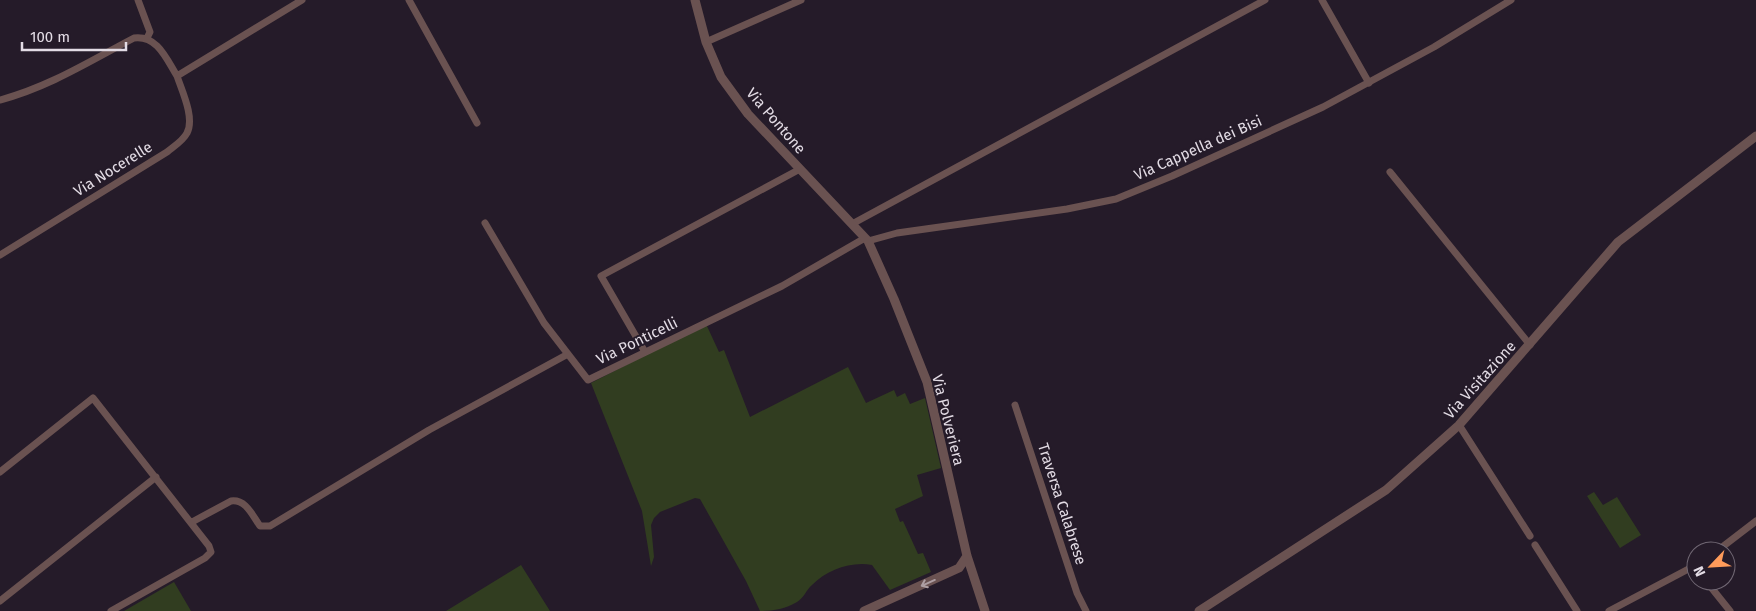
<svg xmlns="http://www.w3.org/2000/svg" width="1756" height="611" viewBox="0 0 1756 611" font-family="'Fira Sans',sans-serif">
  <rect width="100%" height="100%" fill="#251b29"/>
  <!-- green -->
  <path fill="#313d20" d="M706 324 719 352 724 350 750 417 848 367 866 403 894 390 897 397 905 393 910 404 925 398 941 468 917 475 923 496 895 509 900 522 903 521 918 554 923 553 931 572 890 590 872 565C851 561 827 570 812 585 806 590 804 598 797 602 785 609 773 611 760 611L746 581 700 499 695 498 660 512 654 518 651 525 654 557 651 566 642 511 591 383Z
    M1594 492 1603 505 1617 497 1641 535 1620 548 1587 496Z
    M521 565 550 611H446Z
    M174 582 191 611H124Z"/>
  <g fill="none" stroke-linecap="round" stroke-linejoin="round">
    <!-- minor -->
    <path stroke="#6a5251" stroke-width="7" d="M138 0 150 32 147 38
      M409 0 477 123
      M1322 0 1369 83
      M706 42 801 0
      M0 100C49 87 90 61 134 38 157 35 166 58 177 76
      M1390 172 1530 345
      M485 223 544 323 588 380 782 286 865 238
      M852 224 1265 0
      M868 241 897 233 1067 209 1116 199 1172 176 1323 107 1434 47 1511 0
      M0 255 167 152C173 147 183 141 187 133 195 118 182 91 177 76L302 0
      M645 352 601 276 800 169
      M1015 405 1077 593 1086 611
      M1459 425 1530 536
      M0 472 93 398 209 546 211 552 205 558 111 611
      M192 522 231 501C246 499 252 515 260 526H270L429 430 568 354
      M1535 545 1577 611
      M1717 551 1756 521
      M1706 581 1730 611
      M0 601 156 477
      M1609 611 1696 565"/>
    <!-- tertiary -->
    <path stroke="#6a5251" stroke-width="9" d="M695 0 706 42 721 77 748 114 868 241 894 299 927 382 967 556 985 611
      M864 611 959 568 967 556
      M1199 611 1386 490 1459 425 1618 242 1756 136"/>
  </g>
  <!-- one-way arrows -->
  <defs><path id="oneway-shaft" d="M-6 0H5M1.5-3L5.5 0L1.5 3" fill="none" stroke-width="1.6" stroke-linecap="round" stroke-linejoin="round" transform="scale(1.25)"/></defs>
  <use stroke="#ad9ea2" href="#oneway-shaft" transform="translate(928 583) rotate(156)"/>
  <g text-anchor="middle" stroke-width="4" stroke-linejoin="round" paint-order="stroke">
    <!-- street labels -->
    <g font-size="15" fill="#e3dce5" stroke="#251b29">
      <text transform="translate(776 121) rotate(49)" y="5">Via Pontone</text>
      <text transform="translate(1198 148) rotate(-24)" y="5">Via Cappella dei Bisi</text>
      <text transform="translate(113 169) rotate(-32)" y="5">Via Nocerelle</text>
      <text transform="translate(637 341) rotate(-26)" y="5">Via Ponticelli</text>
      <text transform="translate(1480 380) rotate(-48)" y="5">Via Visitazione</text>
      <text transform="translate(948 420) rotate(76)" y="5">Via Polveriera</text>
      <text transform="translate(1062 504) rotate(72)" y="5">Traversa Calabrese</text>
    </g>
  </g>
  <!-- north arrow -->
  <g transform="translate(1711 566) rotate(245)"><circle r="24" fill="#251b29" stroke="#716874"/>
  <path d="M0-4L9 19L0 12L-9 19Z" fill="#ff9b5a"/>
  <text y="-8" font-size="14" font-weight="bold" text-anchor="middle" fill="#e3dce5">N</text>
  </g>
  <!-- scale -->
  <path d="M22 42v8h104v-8" fill="none" stroke="#e3dce5" stroke-width="2.5"/>
  <text x="30" y="42" font-size="15" fill="#e3dce5" stroke="#251b29" stroke-width="4" paint-order="stroke">100 m</text>
</svg>
